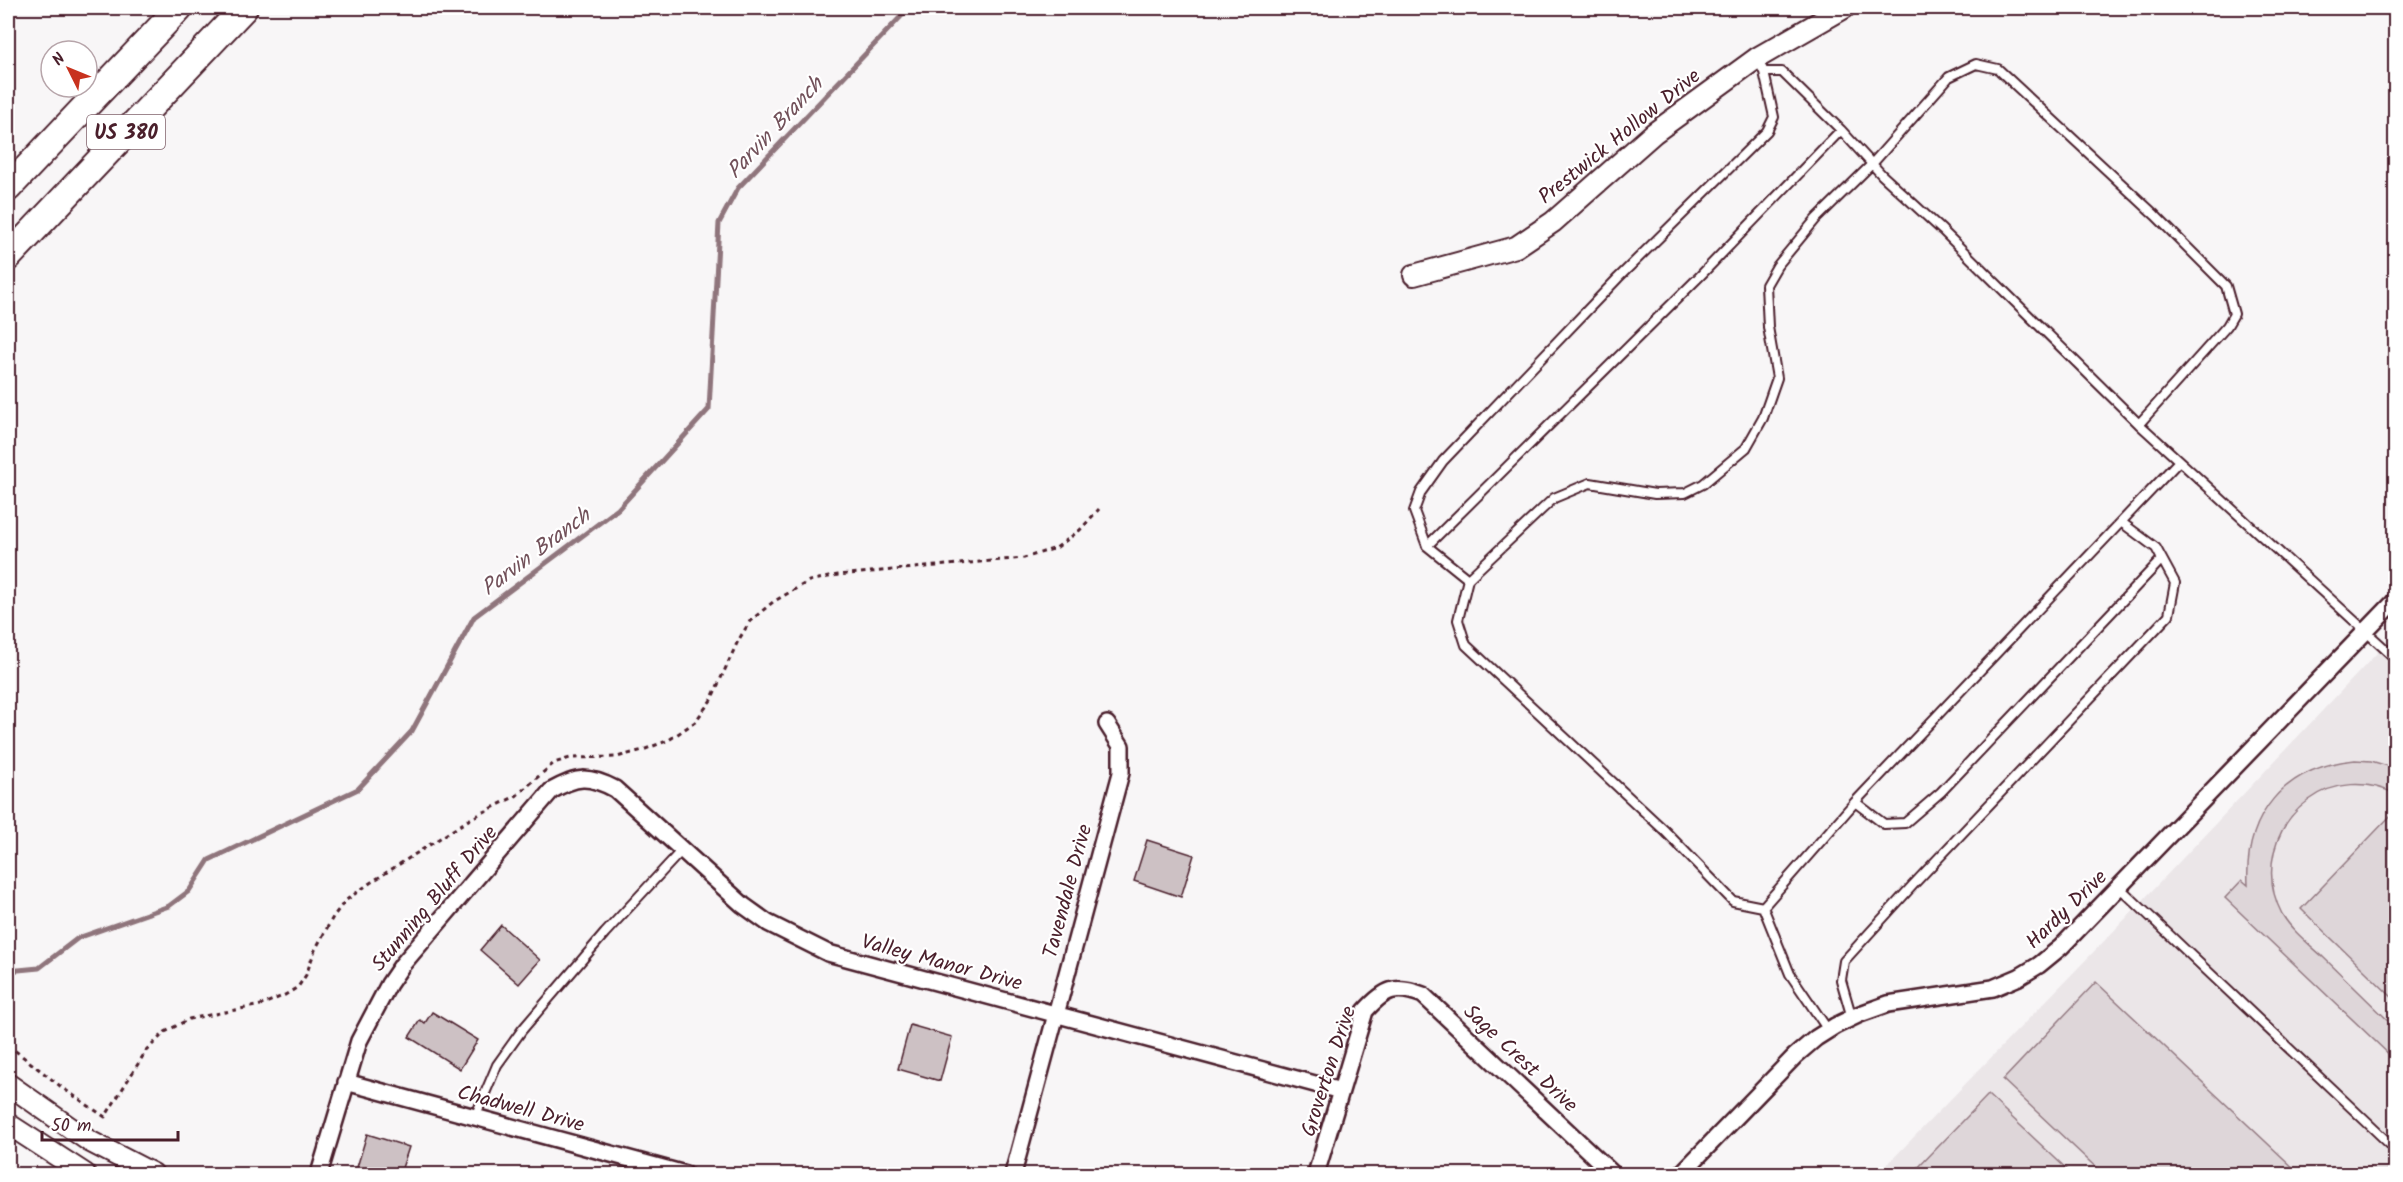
<svg xmlns="http://www.w3.org/2000/svg" width="2403" height="1182" viewBox="0 0 2403 1182" font-family="Kalam,sans-serif">
  <rect width="100%" height="100%" fill="#f8f6f7"/>
  <filter id="ink" filterUnits="userSpaceOnUse"><feTurbulence type="fractalNoise" baseFrequency=".0167" numOctaves="2"/><feDisplacementMap in="SourceGraphic" scale="12" xChannelSelector="R" yChannelSelector="G"/><feConvolveMatrix kernelMatrix="1 2 1 2 8 2 1 2 1" color-interpolation-filters="sRGB"/></filter>
  <g filter="url(#ink)">
    <!-- built -->
    <path fill="#ebe6e8" d="M2395 634V1174H1878L2110 935Z"/>
    <!-- green -->
    <path fill="#ded6d9" stroke="#947a82" stroke-width="1.5" d="M2355 760 2371 761 2395 768V794C2368 780 2334 781 2309 800 2273 826 2261 874 2282 914 2292 931 2309 944 2323 957 2347 980 2371 1004 2395 1027V1060L2225 898 2242 880 2248 885C2244 815 2284 767 2355 760Z
      M2394 812 2396 814 2395 1000 2301 909Z
      M2096 982 2300 1174H2103L2003 1080Z
      M1988 1095 2072 1174H1912Z"/>
    <g fill="none" stroke-linecap="round" stroke-linejoin="round">
      <!-- stream -->
      <path stroke="#8f747b" stroke-width="5" d="M8 971 39 968 78 938 169 906 189 891 209 860 358 789 412 731 474 617 618 509 709 409 719 223 738 188 909 8"/>
    </g>
    <!-- building -->
    <path fill="#cdc1c4" stroke="#4a1f2b" stroke-width="1.5" d="M1147 840 1194 855 1181 897 1134 881Z
      M501 925 540 960 519 984 480 950Z
      M432 1012 478 1040 460 1069 409 1037 420 1020 425 1023Z
      M910 1025 952 1037 940 1081 898 1069Z
      M367 1134 409 1147 400 1174H355Z"/>
    <g fill="none" stroke-linecap="round" stroke-linejoin="round">
      <defs>
        <path id="service" d="M1762 68 1764 72H1782L1841 130 1882 175 1942 230 2139 424 2396 659
          M1764 72 1774 117 1767 131 1618 278 1443 461 1421 492 1414 511 1427 546 1468 579 1554 498 1590 483 1655 494 1685 493 1703 484 1746 448 1763 418 1777 378 1768 327 1766 285 1777 266 1816 219 1872 164 1949 77 1976 64 1998 69 2155 215 2226 286 2234 314 2227 326 2139 424
          M1427 546 1700 276 1841 130
          M1468 579 1458 620 1466 645 1665 831 1733 901 1763 907 1855 802 2179 461
          M1855 802 1884 824 1905 823 1941 792 2162 559
          M2119 887 2396 1150
          M1763 907 1790 974 1828 1030
          M1852 1018 1841 980 1844 961 1913 885 2169 615 2175 583 2156 548 2121 522
          M475 1117 497 1065 522 1030 605 933 682 850"/>
        <path id="minor" d="M346 1082 685 1174
          M319 1174 359 1041 389 984 402 965 551 791C577 776 588 775 615 789L743 905 768 923 828 953 1341 1091
          M1013 1174 1121 773V746L1107 724
          M1316 1174 1365 1011C1385 989 1395 984 1423 995L1613 1174
          M1681 1174 1795 1056 1816 1038 1835 1026 1860 1014 1888 1004 1993 988 2019 977 2039 965 2061 947 2396 600"/>
        <path id="tertiary" d="M1414 275 1516 247 1553 222 1654 133 1757 58 1844 8
          M8 1084 89 1141 153 1174
          M8 1124 85 1174"/>
        <path id="trunk" d="M8 188 179 8
          M8 257 244 8"/>
      </defs>
      <!-- service casing -->
      <use href="#service" stroke="#4a1f2b" stroke-width="12"/>
      <!-- minor casing -->
      <use href="#minor" stroke="#4a1f2b" stroke-width="20"/>
      <!-- tertiary casing -->
      <use href="#tertiary" stroke="#4a1f2b" stroke-width="24"/>
      <!-- trunk casing -->
      <use href="#trunk" stroke="#4a1f2b" stroke-width="30"/>
      <!-- path -->
      <path stroke="#4a1f2b" stroke-width="3" stroke-dasharray="4.5 4.5" stroke-linecap="butt" d="M8 1045 64 1089 105 1117 146 1051 165 1032 189 1019 261 1005 285 995 298 987 306 975 315 950 333 917 345 901 370 883 470 819 516 796 554 763 570 758 617 757 643 750 669 740 695 722 711 700 738 641 750 621 773 602 809 581 838 575 1024 558 1056 548 1080 530 1099 509"/>
      <!-- service -->
      <use href="#service" stroke="#fff" stroke-width="8"/>
      <!-- minor -->
      <use href="#minor" stroke="#fff" stroke-width="15"/>
      <!-- tertiary -->
      <use href="#tertiary" stroke="#fff" stroke-width="20"/>
      <!-- trunk -->
      <use href="#trunk" stroke="#fff" stroke-width="26"/>
    </g>
  </g>
  <g text-anchor="middle" stroke-width="4.5" stroke-linejoin="round" paint-order="stroke">
    <!-- shield labels -->
    <rect fill="#fff" stroke="#80626b" stroke-width="1.5" x="87" y="115" width="78" height="34" rx="4.5"/>
    <g font-size="20" font-weight="bold" fill="#4a1f2b">
      <text x="126" y="139">US 380</text>
    </g>
    <!-- street labels -->
    <g font-size="21" fill="#4a1f2b" stroke="#fff">
      <text transform="translate(1619 136) rotate(-39)" y="7">Prestwick Hollow Drive</text>
      <text transform="translate(1067 891) rotate(-75)" y="7">Tavendale Drive</text>
      <text transform="translate(434 898) rotate(-50)" y="7">Stunning Bluff Drive</text>
      <text transform="translate(2066 909) rotate(-44)" y="7">Hardy Drive</text>
      <text transform="translate(942 962) rotate(15)" y="7">Valley Manor Drive</text>
      <text transform="translate(1521 1058) rotate(43)" y="7">Sage Crest Drive</text>
      <text transform="translate(1328 1071) rotate(-72)" y="7">Groverton Drive</text>
      <text transform="translate(521 1108) rotate(15)" y="7">Chadwell Drive</text>
    </g>
    <!-- water labels -->
    <g font-size="22" font-style="italic" fill="#72515a" stroke="#fff">
      <text transform="translate(774 127) rotate(-47)" y="8">Parvin Branch</text>
      <text transform="translate(535 551) rotate(-37)" y="8">Parvin Branch</text>
    </g>
  </g>
  <!-- margin -->
  <rect width="2403" height="1182" fill="none" stroke="#fff" stroke-width="30"/>
  <rect x="15" y="15" width="2373" height="1152" fill="none" stroke="#4a1f2b" stroke-width="2" filter="url(#ink)"/>
  <!-- north arrow -->
  <g transform="translate(69 69) rotate(313)"><circle r="28" fill="#ffffff" stroke="#b7a5aa" stroke-width="1.5"/>
  <path d="M0-4.5L10 22L0 15L-10 22Z" fill="#c8321e"/>
  <text y="-9" font-size="16" font-weight="bold" text-anchor="middle" fill="#4a1f2b">N</text>
  </g>
  <!-- scale -->
  <path d="M42 1131v9h136v-9" fill="none" stroke="#4a1f2b" stroke-width="3"/>
  <text x="51" y="1131" font-size="18" fill="#4a1f2b" stroke="#ffffff" stroke-width="4.5" paint-order="stroke">50 m</text>
</svg>
